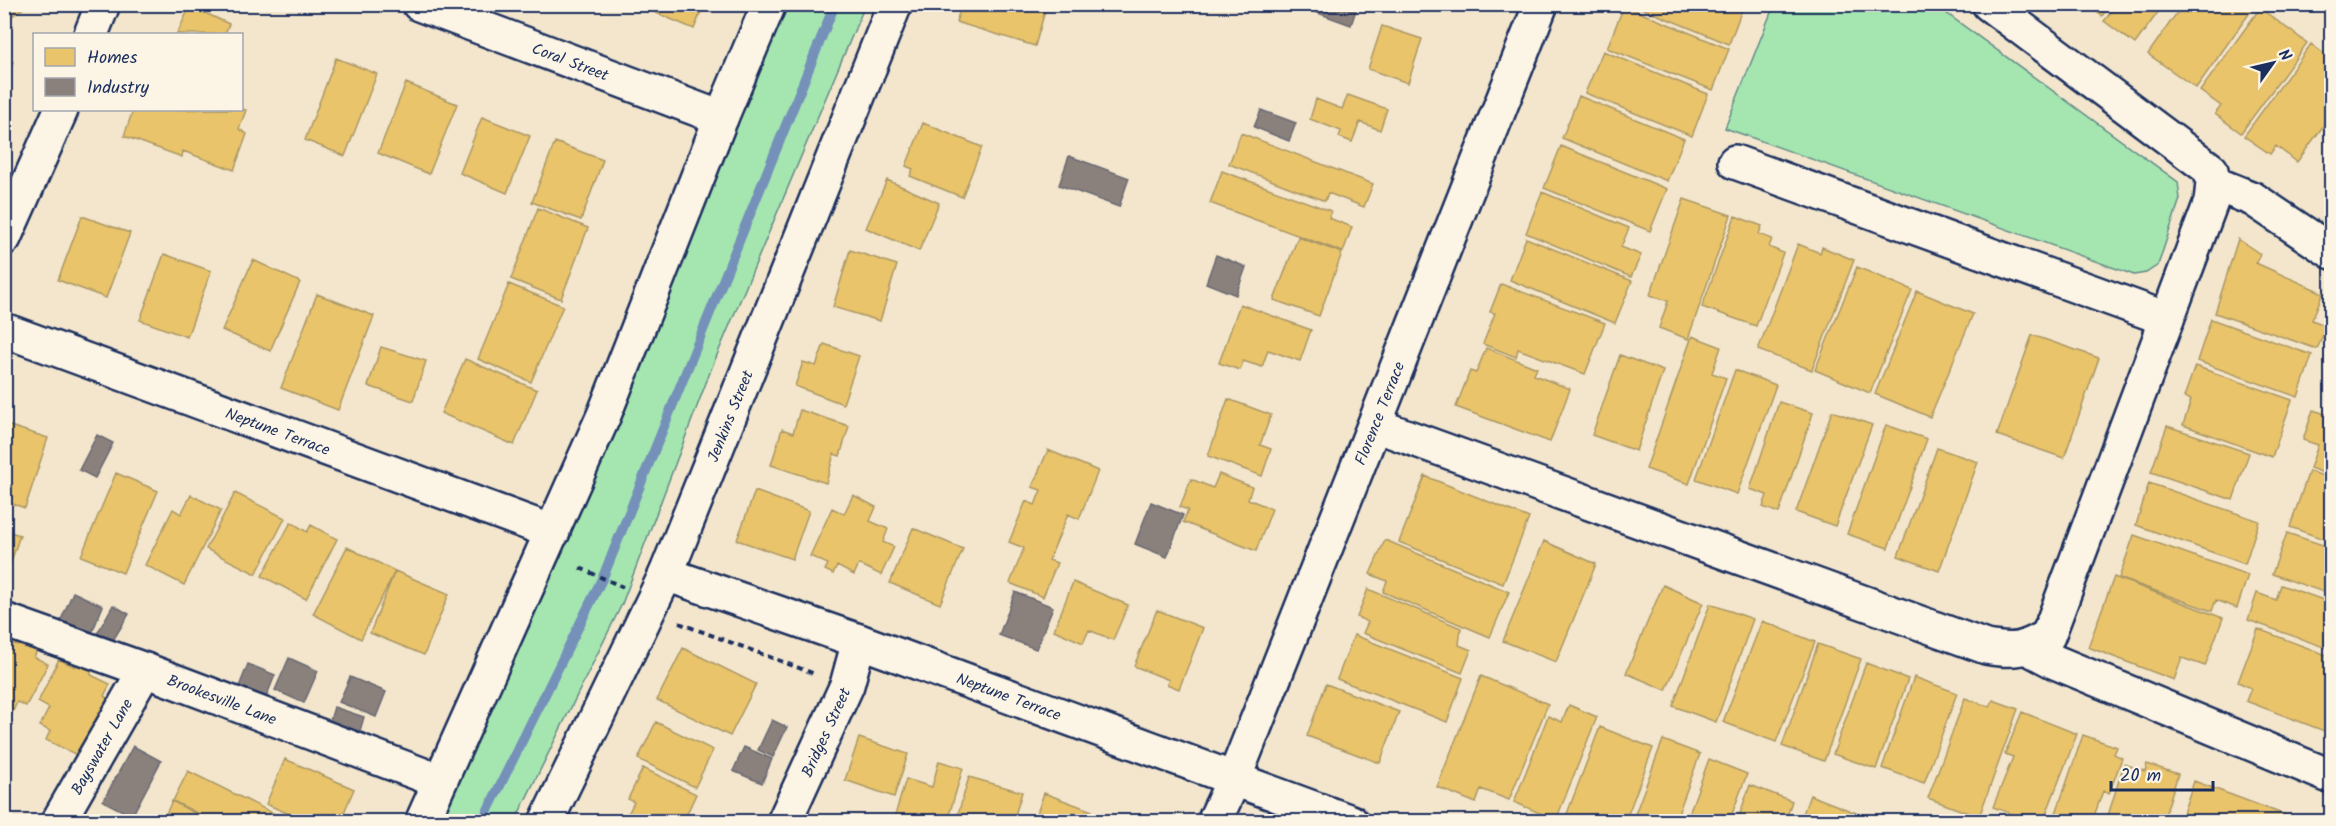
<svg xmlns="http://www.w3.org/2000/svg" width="2336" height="826" viewBox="0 0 2336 826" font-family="Kalam,sans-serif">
  <rect width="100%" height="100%" fill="#f3e6cc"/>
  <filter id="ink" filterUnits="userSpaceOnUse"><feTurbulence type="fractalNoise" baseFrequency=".0167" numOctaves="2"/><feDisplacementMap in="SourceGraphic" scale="12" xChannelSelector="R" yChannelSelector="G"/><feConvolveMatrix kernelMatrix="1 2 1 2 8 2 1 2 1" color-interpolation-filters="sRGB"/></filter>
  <g filter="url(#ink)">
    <!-- green -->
    <path fill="#a5e6b0" stroke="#608a87" stroke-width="1.5" d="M786 5H865L712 367 622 604 515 821 438 822 558 561Z
      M1774 5H1935L2178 182 2180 199 2158 265 2146 273 2134 275 1725 128Z"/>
    <!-- homes -->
    <path fill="#e9c46a" stroke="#ab9766" stroke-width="1.5" d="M4 4H25L26 6 4 22Z
      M649 4H704L694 29 647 9Z
      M962 4H1047L1035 46 956 22Z
      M1631 4H1744L1729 44Z
      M2086 4H2111L2102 16Z
      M2117 4H2164L2135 44 2104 21Z
      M2183 4H2256L2196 88 2148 54Z
      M190 6 229 24 225 34H177Z
      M1624 6 1729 49 1713 90 1607 48Z
      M2260 8 2307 43 2241 133 2215 114 2221 106 2200 91Z
      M1382 26 1422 39 1408 83 1368 69Z
      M2311 44 2332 60V114L2297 162 2276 146 2270 154 2244 136Z
      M1603 51 1708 94 1692 136 1585 93Z
      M4 58 13 62 4 84Z
      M336 58 377 74 345 156 305 140Z
      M406 83 457 104 429 174 378 153Z
      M1348 95 1387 109 1380 130 1360 122 1352 142 1339 137 1341 131 1310 119 1316 99 1342 109Z
      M1579 96 1684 139 1667 181 1562 138Z
      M242 109 246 110 239 129 247 134 234 170 183 151 182 157 124 136 133 110Z
      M482 117 530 136 507 193 460 173Z
      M923 123 982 147 962 197 910 176 913 169 906 166Z
      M1241 133 1373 184 1364 207 1328 193 1325 201 1229 164Z
      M555 142 603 160 581 220 532 202Z
      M1561 146 1667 189 1650 231 1544 188Z
      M1222 171 1331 211 1329 218 1352 227 1343 252 1210 203Z
      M887 180 939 203 919 251 866 228Z
      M1542 192 1629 228 1621 247 1641 255 1631 277 1526 233Z
      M1684 199 1731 215 1688 339 1659 328 1668 301 1650 295Z
      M538 208 588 228 561 299 511 279Z
      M82 216 130 233 106 298 58 280Z
      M1735 216 1762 226 1759 234 1772 239 1769 247 1783 253 1756 326 1702 307Z
      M1298 237 1342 253 1319 316 1274 300Z
      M1526 238 1632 281 1615 323 1510 280Z
      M2238 239 2260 254 2256 263 2323 293 2312 320 2327 326 2317 349 2215 313Z
      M1798 244 1820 253 1822 247 1854 260 1812 370 1758 350Z
      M850 250 897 265 880 321 833 307Z
      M164 254 211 271 187 337 140 320Z
      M253 260 300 282 270 351 222 330Z
      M1857 267 1912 290 1870 393 1815 370Z
      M509 284 563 306 531 382 478 359Z
      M1501 284 1605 323 1585 374 1518 349 1516 357 1483 344 1495 313 1490 312Z
      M1917 291 1973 314 1930 417 1875 394Z
      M317 294 374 316 338 410 281 388Z
      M1240 304 1311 330 1300 361 1268 350 1262 367 1243 361 1240 370 1219 363Z
      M2211 319 2312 355 2298 397 2197 361Z
      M2032 335 2099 358 2064 458 1997 435Z
      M1692 336 1721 347 1712 373 1726 378 1689 484 1646 469Z
      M824 344 859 356 843 404 795 386 803 362 816 366Z
      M381 347 426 361 413 401 368 386Z
      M1486 348 1537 368 1534 375 1570 389 1550 442 1456 407 1470 371 1476 373Z
      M1620 355 1663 371 1636 451 1592 435Z
      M465 359 537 390 514 445 441 413Z
      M2195 366 2292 400 2272 457 2183 425 2191 400 2184 397Z
      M1735 370 1776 385 1737 494 1696 479Z
      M1228 399 1271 415 1260 445 1271 449 1262 476 1208 456Z
      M1779 402 1813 413 1779 513 1763 507 1767 495 1750 489Z
      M800 410 849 426 840 456 834 454 826 483 771 465 782 429 793 433Z
      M2313 410 2332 416V476L2310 468 2318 445 2303 440Z
      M1832 411 1872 425 1835 526 1796 512Z
      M7 425 48 438 25 508 4 501V433Z
      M1886 425 1927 439 1888 548 1847 534Z
      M2167 426 2249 453 2233 500 2151 472Z
      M1937 448 1978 462 1939 571 1898 556Z
      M1048 450 1098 471 1079 519 1068 514 1049 560 1057 563 1043 597 1010 583 1024 548 1009 542 1026 501 1035 505 1041 490 1032 487Z
      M2309 471 2332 479V542L2290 527Z
      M116 473 158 491 123 573 81 556Z
      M1219 474 1252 487 1248 499 1272 509 1256 551 1183 522 1188 510 1180 507 1191 479 1213 488Z
      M1425 476 1529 518 1503 584 1399 542Z
      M2149 483 2259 521 2245 564 2136 525Z
      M755 491 809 511 792 559 737 540Z
      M235 493 285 518 256 574 206 549Z
      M191 495 221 510 184 585 145 565 173 509 181 514Z
      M853 495 876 507 870 521 888 529 883 542 894 547 881 575 859 564 854 575 837 566 833 574 825 570 828 564 810 556 832 508 844 514Z
      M291 522 307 532 311 525 337 539 306 599 262 576Z
      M913 528 963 549 940 604 890 583Z
      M4 530 20 535 4 583Z
      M2287 533 2332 548V595L2272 574Z
      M2134 535 2248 575 2237 608 2216 600 2212 611 2119 578Z
      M1385 540 1509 592 1490 637 1383 592 1387 581 1370 574Z
      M1544 541 1596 564 1556 662 1503 641Z
      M347 547 395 571 361 639 313 614Z
      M395 571 449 594 424 655 370 633Z
      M2114 577 2223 618 2205 666 2182 658 2174 680 2088 647Z
      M1073 582 1128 605 1113 640 1089 630 1083 643 1054 630Z
      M1663 585 1703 603 1666 690 1626 673Z
      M2281 585 2332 603V650L2248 620 2257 593 2276 600Z
      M1368 589 1461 628 1459 645 1471 650 1462 673 1363 633 1368 622 1357 617Z
      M1710 604 1753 619 1716 722 1673 706Z
      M1157 610 1203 628 1179 689 1167 684 1169 680 1134 666Z
      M1762 621 1815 642 1776 742 1723 722Z
      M2258 629 2332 657V734L2246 701 2251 688 2238 682Z
      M1354 635 1463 678 1447 722 1337 679Z
      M4 639 17 645 19 640 38 649 34 657 48 664 26 706 17 702 11 716 4 713Z
      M1818 644 1861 659 1824 761 1782 746Z
      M683 648 756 684 730 736 657 700Z
      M59 659 75 667 77 661 91 668V675L110 684 104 696 118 703 98 743 86 737 77 755 46 740 50 731 40 726 49 708 38 702Z
      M1866 663 1908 679 1876 769 1833 754Z
      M1481 676 1548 704 1509 800 1481 789 1476 803 1437 787Z
      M1914 677 1957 693 1924 783 1882 768Z
      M1326 684 1399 712 1380 763 1307 736Z
      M1965 698 1990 707 1993 700 2018 709 1979 817 1928 798Z
      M1569 705 1597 717 1556 820 1514 802 1548 716 1562 722Z
      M2022 712 2077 734 2043 822H2016L2018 816 1993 807 2013 757 2005 754Z
      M656 722 713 750 695 787 638 759Z
      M1600 727 1653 748 1625 822H1572L1565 819Z
      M2083 735 2117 747 2114 754 2122 758 2109 794 2103 791 2092 822H2053Z
      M859 738 908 754 894 797 845 780Z
      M1663 740 1700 754 1675 822H1632Z
      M285 759 354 789 340 822H308L266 804Z
      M1709 759 1747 774 1729 822H1686Z
      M939 761 963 768 947 822H893L906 779 932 787Z
      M2124 764 2145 771 2147 764 2178 774 2163 822H2106Z
      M643 768 696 794 683 822H633L626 818 634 802 628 799Z
      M188 771 291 822H215L173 801Z
      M969 777 1022 792 1013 822 956 821Z
      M2194 781 2304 822H2188L2190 818 2182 816Z
      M1750 785 1792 801 1785 822H1737Z
      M1044 793 1092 811 1088 822H1034Z
      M1810 795 1856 813 1853 822H1800Z
      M172 801 211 822H162Z"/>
    <!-- industry -->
    <path fill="#8a817c" stroke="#696873" stroke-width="1.5" d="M1309 4H1358L1351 25 1307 9Z
      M1261 110 1296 123 1289 141 1254 127Z
      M1069 156 1129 178 1119 207 1059 185Z
      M1216 255 1246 267 1236 295 1206 283Z
      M97 435 113 443 95 478 79 470Z
      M1151 502 1183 515 1167 557 1135 544Z
      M73 592 103 606 91 635 60 622Z
      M1015 592 1053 607 1036 649 999 635Z
      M113 605 129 614 112 642 97 634Z
      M289 658 318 671 304 703 275 690Z
      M248 664 275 675 265 700 238 689Z
      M350 677 386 692 376 717 339 702Z
      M334 707 364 717 359 734 329 724Z
      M772 720 787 727 773 757 758 750Z
      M133 746 161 761 132 816 103 801Z
      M744 747 772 759 762 783 733 771Z"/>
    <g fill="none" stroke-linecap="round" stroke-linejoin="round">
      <!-- stream -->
      <path stroke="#7491ba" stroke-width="10" d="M482 822 603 577 835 4"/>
      <defs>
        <g id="minor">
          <path id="s1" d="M419 4 721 118"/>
          <path d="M91 34 103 4"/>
          <path d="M1735 162 2167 319"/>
          <path d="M2213 183 2253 199 2332 252"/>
          <path d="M4 238 61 110"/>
          <path id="s2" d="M4 330 553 532"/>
          <path d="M1375 425 1986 647C2014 652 2024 650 2048 636L2211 202 2213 183 2211 170 1989 4"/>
          <path id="s3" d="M666 574 859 641 1351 822"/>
          <path id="s4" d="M4 620 145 670 439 781"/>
          <path d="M2028 648 2055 662 2332 777"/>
          <path id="s5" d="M58 822 145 670"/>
          <path d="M422 822 604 415 721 118 769 4"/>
          <path id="s6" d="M546 822 666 574 895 4"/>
          <path id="s7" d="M784 822 847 685 859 641"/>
          <path id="s8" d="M1214 822 1234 779 1541 4"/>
        </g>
      </defs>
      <!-- minor casing -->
      <use href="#minor" stroke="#1b2f5e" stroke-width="38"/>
      <!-- path -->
      <path stroke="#1b2f5e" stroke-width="4" stroke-dasharray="6 4.5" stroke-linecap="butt" d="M580 568 623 587
        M679 623 815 674"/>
      <!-- minor -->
      <use href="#minor" stroke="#fcf5e5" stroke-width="33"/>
    </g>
  </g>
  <g text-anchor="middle" stroke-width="6" stroke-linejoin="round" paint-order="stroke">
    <!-- street labels -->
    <g font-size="16" fill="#1b2f5e" stroke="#fcf5e5">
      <text dy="6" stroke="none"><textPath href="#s1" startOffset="162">Coral Street</textPath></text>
      <text dy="6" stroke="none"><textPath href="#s8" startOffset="441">Florence Terrace</textPath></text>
      <text dy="6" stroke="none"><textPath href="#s6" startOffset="446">Jenkins Street</textPath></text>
      <text dy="6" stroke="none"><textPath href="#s2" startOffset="292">Neptune Terrace</textPath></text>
      <text dy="6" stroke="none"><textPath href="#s3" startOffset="364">Neptune Terrace</textPath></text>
      <text dy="6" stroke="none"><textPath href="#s4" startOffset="232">Brookesville Lane</textPath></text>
      <text dy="6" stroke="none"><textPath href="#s7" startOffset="99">Bridges Street</textPath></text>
      <text dy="6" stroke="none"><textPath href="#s5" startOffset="87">Bayswater Lane</textPath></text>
    </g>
  </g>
  <!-- margin -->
  <rect width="2336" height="826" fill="none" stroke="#fcf5e5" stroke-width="24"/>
  <rect x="12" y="12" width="2312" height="802" fill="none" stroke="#1b2f5e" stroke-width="2" filter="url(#ink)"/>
  <!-- legend -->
  <rect x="33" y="33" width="210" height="78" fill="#fcf5e5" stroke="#a2a6af" stroke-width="1.5"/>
  <rect x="45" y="48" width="30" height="18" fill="#e9c46a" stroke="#a2a6af" stroke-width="1.5"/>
  <text x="87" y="63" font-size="18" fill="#1b2f5e">Homes</text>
  <rect x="45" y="78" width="30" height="18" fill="#8a817c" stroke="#a2a6af" stroke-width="1.5"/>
  <text x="87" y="93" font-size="18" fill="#1b2f5e">Industry</text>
  <!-- north arrow -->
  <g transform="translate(2273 63) rotate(56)" stroke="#fcf5e5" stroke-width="4.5" paint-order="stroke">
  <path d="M0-4.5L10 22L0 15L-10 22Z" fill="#1b2f5e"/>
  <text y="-9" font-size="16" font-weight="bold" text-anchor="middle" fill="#1b2f5e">N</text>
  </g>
  <!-- scale -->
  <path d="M2111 781v9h102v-9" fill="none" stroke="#1b2f5e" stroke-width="3"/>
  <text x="2120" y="781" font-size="18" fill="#1b2f5e" stroke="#fcf5e5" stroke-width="4.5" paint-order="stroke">20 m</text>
</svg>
